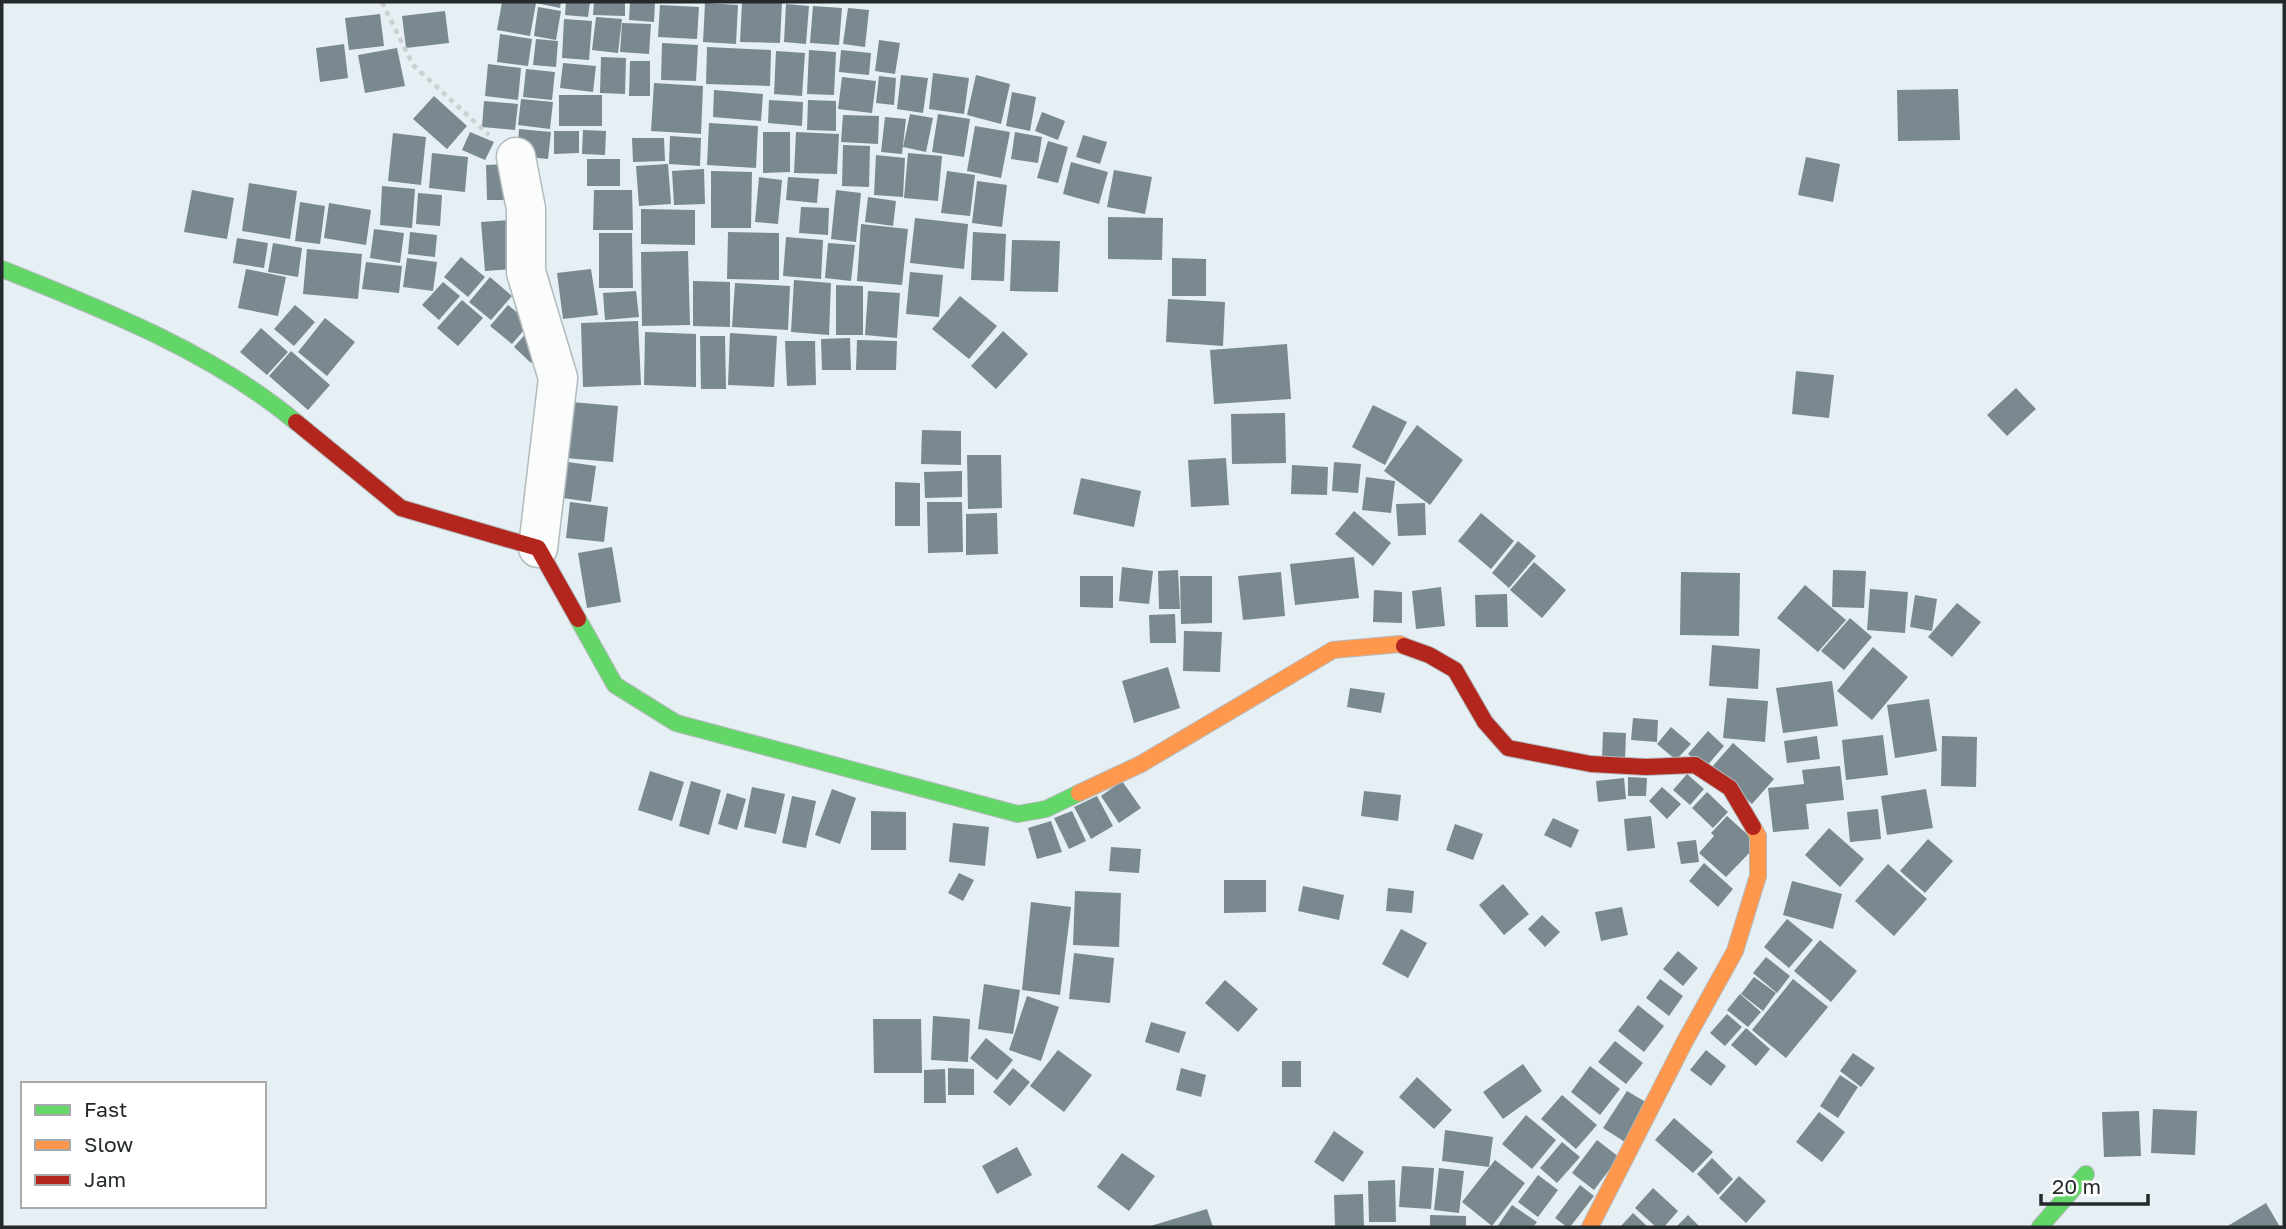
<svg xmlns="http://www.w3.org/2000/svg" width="2286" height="1229" viewBox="0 0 2286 1229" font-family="'Golos Text',sans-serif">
  <rect width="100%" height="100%" fill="#e6eff3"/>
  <!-- building -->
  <path fill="#79898f" d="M502 2H561L560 8 536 3 530 36 497 30Z
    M566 2H590L588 17 565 15Z
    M594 2H625V16L593 15Z
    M630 2H655L654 22 629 20Z
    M742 2H782L780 43 740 42Z
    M705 3 738 5 736 44 703 42Z
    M786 4 809 6 806 44 784 42Z
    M660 5 699 7 697 39 658 37Z
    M813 6 842 8 839 45 810 43Z
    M538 7 561 11 556 40 534 36Z
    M848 8 869 10 865 47 843 44Z
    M445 11 449 43 406 48 402 16Z
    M380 14 384 46 349 50 345 18Z
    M596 17 622 19 618 53 592 50Z
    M564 19 592 21 589 60 562 58Z
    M622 23 651 24 649 54 620 52Z
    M500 34 532 39 528 66 497 62Z
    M536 39 558 41 556 67 533 65Z
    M879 40 900 43 895 74 875 71Z
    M662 43 698 45 696 81 661 80Z
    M344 44 348 78 320 82 316 48Z
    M707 47 771 50 770 86 706 84Z
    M397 48 405 86 365 93 358 55Z
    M809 50 836 52 834 95 807 94Z
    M841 50 871 53 869 75 839 72Z
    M776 51 805 53 802 96 774 94Z
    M601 57 626 58 625 94 600 93Z
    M630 61H650V96H629Z
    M563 63 596 66 593 92 560 88Z
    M488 64 521 68 518 100 485 96Z
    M526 69 555 72 552 100 523 97Z
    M933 73 969 78 964 114 929 109Z
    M901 75 928 78 923 113 897 109Z
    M976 75 1010 84 1001 124 967 115Z
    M879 76 896 78 894 105 876 103Z
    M842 77 876 81 872 113 838 109Z
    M654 83 703 86 701 134 651 131Z
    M1958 89 1960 140 1898 141 1897 90Z
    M714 90 763 94 761 121 713 117Z
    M1012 92 1036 97 1030 131 1006 126Z
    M559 95H602V126H559Z
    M434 96 467 126 447 149 413 119Z
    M521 99 553 102 550 129 518 125Z
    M769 100 803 102 802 126 768 123Z
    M808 100 836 101V131L807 130Z
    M484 101 518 104 515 130 482 127Z
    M1042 112 1065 121 1058 140 1035 131Z
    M910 114 933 118 926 152 903 147Z
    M938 114 970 119 964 157 932 152Z
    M843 115 879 116 878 144 841 142Z
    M885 117 906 119 902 154 881 152Z
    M709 123 758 126 756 168 707 165Z
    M975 126 1010 132 1001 178 967 171Z
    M519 129 551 132 548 159 517 156Z
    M583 130 606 131 605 155 582 154Z
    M554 131H579V153L554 154Z
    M470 132 494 142 485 160 462 150Z
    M763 132H790V172L763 173Z
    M796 132 839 134 837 174 794 173Z
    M1015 132 1042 137 1038 163 1011 159Z
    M393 133 426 137 421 185 388 181Z
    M1083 135 1107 142 1100 164 1076 157Z
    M670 136 701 138 700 166 669 164Z
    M632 138H664L665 161 633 162Z
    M1048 141 1068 147 1058 183 1037 178Z
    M843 145 870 146 869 187 842 186Z
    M432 153 468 157 465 192 429 188Z
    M908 153 942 156 938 201 904 198Z
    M876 155 905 158 903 197 874 195Z
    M1806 157 1840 164 1833 202 1798 195Z
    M587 159H620V186H587Z
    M1071 162 1108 172 1099 204 1063 194Z
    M510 164 511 200H487L486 165Z
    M668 164 671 204 639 206 636 166Z
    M704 169 705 204 674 205 672 171Z
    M1114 170 1152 177 1145 214 1107 207Z
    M711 171 752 172 751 228H711Z
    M947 171 975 175 970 216 941 213Z
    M759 177 782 180 778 224 755 222Z
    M788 177 819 179 817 203 786 200Z
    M977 181 1007 185 1002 227 972 223Z
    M249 183 297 191 290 239 242 231Z
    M382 186 415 189 412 228 380 225Z
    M192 190 234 198 227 239 184 232Z
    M594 190H632L633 230H593Z
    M836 190 861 193 856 242 831 239Z
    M418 193 442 195 440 226 416 224Z
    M868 197 896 201 893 226 865 222Z
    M300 202 325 206 320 244 295 241Z
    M329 203 371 210 366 245 324 238Z
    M801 207 829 208 828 235 799 233Z
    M641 209 695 210V245L641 244Z
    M1108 217 1163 218 1162 260 1108 259Z
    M915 218 968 224 964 269 910 263Z
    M511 220 515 269 485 271 481 222Z
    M861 224 908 229 902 285 857 281Z
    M374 229 404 233 400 263 370 258Z
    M410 232 437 235 435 257 408 254Z
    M728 232 779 233V280L727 279Z
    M973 232 1006 234 1004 281 971 280Z
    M599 233H632L633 288H599Z
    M786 237 823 240 821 279 783 276Z
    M237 238 268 243 264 268 233 263Z
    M1012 240 1060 241 1058 292 1010 291Z
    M273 243 302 248 298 277 268 272Z
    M828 243 855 245 851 281 825 278Z
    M307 249 362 254 358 299 303 294Z
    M688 251 690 325 642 326 641 252Z
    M461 257 485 277 468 297 444 277Z
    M407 258 437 262 433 291 403 287Z
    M1172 258 1206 259V296H1172Z
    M366 262 402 266 399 293 362 289Z
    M246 269 286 277 278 316 238 308Z
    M591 269 598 315 563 319 557 273Z
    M910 272 943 275 939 317 906 314Z
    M490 277 512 296 491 320 469 302Z
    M794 280 831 283 829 335 791 332Z
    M693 281 730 282V327L693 326Z
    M443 282 460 296 439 320 422 305Z
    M735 283 790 286 788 330 732 327Z
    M836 285 863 286V335H836Z
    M636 291 639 317 605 320 603 293Z
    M868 291 900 293 897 338 865 335Z
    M960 296 997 326 969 359 932 329Z
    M1168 299 1225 302 1223 346 1166 342Z
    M462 300 483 318 458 346 437 328Z
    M295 305 315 322 294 346 274 329Z
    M508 305 530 323 512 344 490 326Z
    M325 318 355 342 327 376 298 352Z
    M638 321 641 385 583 387 581 323Z
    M261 328 288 352 267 375 240 352Z
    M528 331 546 347 531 363 514 347Z
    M1003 331 1028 354 996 389 971 366Z
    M645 332 696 334V387L644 385Z
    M730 333 777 336 774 387 728 385Z
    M700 336H725L726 389H701Z
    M850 338 851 370H822L821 339Z
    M857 340 897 341 896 370H856Z
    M785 341H815L816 385 787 386Z
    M1287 344 1291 399 1214 404 1210 350Z
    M291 351 330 385 308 410 269 376Z
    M1796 371 1834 375 1829 418 1792 414Z
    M2016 388 2036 409 2007 436 1987 415Z
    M571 402 618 406 613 462 566 458Z
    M1373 405 1407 422 1385 465 1352 447Z
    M1285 413 1286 463 1232 464 1231 414Z
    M1417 425 1463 460 1430 505 1384 471Z
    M922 430 961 431V465L921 464Z
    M967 455H1001L1002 508 968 509Z
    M1226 458 1229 505 1191 507 1188 460Z
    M568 462 596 466 591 502 563 498Z
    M1334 462 1361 464 1358 493 1332 491Z
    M1292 465 1328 467 1327 495 1291 494Z
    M962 471V497L925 498 924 472Z
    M1366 477 1395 481 1391 513 1362 510Z
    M1081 478 1141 491 1134 527 1073 514Z
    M895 482 920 483V526H895Z
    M570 502 608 507 604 542 566 538Z
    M927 502H962L963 552 928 553Z
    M1425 503 1426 535 1398 536 1396 504Z
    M1354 511 1391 543 1373 566 1335 534Z
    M997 513 998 554 966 555V514Z
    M1481 513 1514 541 1491 569 1458 541Z
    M1518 541 1536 556 1509 588 1492 573Z
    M612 547 621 602 587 608 578 553Z
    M1354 557 1359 598 1295 605 1290 564Z
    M1534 562 1566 590 1542 618 1510 590Z
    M1122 567 1153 571 1149 604 1119 601Z
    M1178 570 1180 609H1159L1158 571Z
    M1833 570 1866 571 1864 608 1832 607Z
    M1281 572 1285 616 1243 620 1238 576Z
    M1681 572 1740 573 1739 636 1680 635Z
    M1080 576H1113V608L1080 607Z
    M1180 576H1212V623L1181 624Z
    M1805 585 1846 620 1818 652 1777 618Z
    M1441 587 1445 626 1416 629 1412 591Z
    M1870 589 1908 592 1905 633 1867 630Z
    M1374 590 1402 592V623L1373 622Z
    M1507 594 1508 627H1476L1475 595Z
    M1915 595 1937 599 1932 631 1910 627Z
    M1957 603 1981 622 1952 657 1928 637Z
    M1175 614 1176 643H1150L1149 615Z
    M1850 618 1872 637 1844 670 1821 651Z
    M1184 631 1222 632 1220 672 1183 671Z
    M1712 645 1760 649 1758 689 1709 686Z
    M1873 647 1908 677 1872 720 1837 691Z
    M1168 667 1180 708 1134 723 1122 681Z
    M1832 681 1838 726 1783 733 1776 688Z
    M1350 688 1385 693 1381 713 1347 707Z
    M1727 698 1768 701 1765 742 1723 738Z
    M1929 699 1937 751 1895 758 1887 705Z
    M1633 718 1658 720 1657 742 1631 740Z
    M1671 727 1691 744 1676 760 1657 744Z
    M1708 731 1724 746 1705 768 1688 754Z
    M1603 732 1626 733 1625 760 1602 759Z
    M1883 735 1888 775 1846 780 1842 740Z
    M1817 736 1820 759 1787 763 1784 741Z
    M1942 736 1977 737 1976 787 1941 786Z
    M1733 743 1774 779 1752 804 1712 767Z
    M1840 766 1844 800 1806 804 1809 829 1773 832 1768 788 1804 784 1802 770Z
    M650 771 684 782 672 821 638 810Z
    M1687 774 1704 789 1690 805 1673 790Z
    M1628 777 1647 778 1646 796H1628Z
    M1624 778 1626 799 1598 802 1596 781Z
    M691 781 721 790 709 835 679 826Z
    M1122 781 1141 808 1119 823 1101 796Z
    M752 787 785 794 776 834 744 827Z
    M1662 787 1681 804 1667 819 1649 801Z
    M832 789 856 798 840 844 815 835Z
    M1926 789 1933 828 1887 835 1881 796Z
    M1364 791 1401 795 1398 821 1361 816Z
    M1707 792 1728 812 1713 828 1692 808Z
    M727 793 746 799 737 830 718 824Z
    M792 796 816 801 806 848 782 843Z
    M1097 796 1113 826 1091 839 1074 807Z
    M1878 809 1881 839 1850 842 1847 812Z
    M871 811 906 812V850H871Z
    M1072 811 1086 841 1069 849 1054 818Z
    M1651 816 1655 848 1627 851 1624 819Z
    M1727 816 1758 844 1726 877 1699 853 1714 836 1711 833Z
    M1553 818 1579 830 1571 848 1544 835Z
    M1051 821 1062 852 1037 859 1028 828Z
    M953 823 989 827 985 866 949 862Z
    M1455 824 1483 834 1473 860 1446 850Z
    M1829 828 1864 859 1840 887 1805 855Z
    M1928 839 1953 861 1925 893 1900 871Z
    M1696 840 1699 862 1681 864 1677 842Z
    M1111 847 1141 849 1139 873 1109 871Z
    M1704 863 1733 889 1718 907 1689 881Z
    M1888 864 1927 899 1894 936 1855 901Z
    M959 873 974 880 963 901 948 893Z
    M1224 880H1266V912L1224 913Z
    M1792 881 1842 894 1833 929 1783 915Z
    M1503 884 1529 914 1504 935 1479 905Z
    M1303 886 1344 895 1339 920 1298 911Z
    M1388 888 1414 891 1412 913 1386 911Z
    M1075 891 1121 893 1119 947 1073 945Z
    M1031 902 1071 907 1060 995 1022 990Z
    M1622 907 1628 935 1601 941 1595 912Z
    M1542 915 1560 932 1545 947 1528 929Z
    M1787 919 1813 940 1789 968 1764 947Z
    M1401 929 1427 943 1408 978 1382 964Z
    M1820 940 1857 971 1831 1002 1794 971Z
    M1678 951 1698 968 1683 986 1663 969Z
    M1074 953 1114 958 1110 1003 1069 999Z
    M1766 957 1790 976 1777 993 1753 973Z
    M1754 977 1776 993 1763 1011 1741 994Z
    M1660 979 1683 996 1669 1016 1646 998Z
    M1793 979 1828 1007 1786 1058 1752 1030Z
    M1225 980 1258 1009 1238 1032 1205 1003Z
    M984 984 1020 990 1013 1034 978 1029Z
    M1740 994 1761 1012 1748 1027 1727 1010Z
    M1027 996 1059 1007 1041 1061 1009 1050Z
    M1638 1005 1664 1026 1644 1052 1618 1031Z
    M1727 1014 1742 1027 1725 1046 1710 1033Z
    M933 1016 970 1019 968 1062 931 1060Z
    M873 1019H921L922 1073H874Z
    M1151 1022 1186 1032 1179 1053 1145 1042Z
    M1746 1028 1770 1049 1756 1066 1731 1045Z
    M986 1038 1013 1060 997 1080 970 1058Z
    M1615 1041 1643 1063 1626 1084 1598 1062Z
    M1058 1050 1092 1075 1064 1112 1030 1086Z
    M1706 1050 1726 1066 1711 1086 1690 1070Z
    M1853 1053 1875 1068 1861 1087 1840 1071Z
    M1282 1061H1301V1087H1282Z
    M1523 1064 1542 1091 1503 1119 1483 1092Z
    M1590 1066 1620 1089 1600 1115 1571 1092Z
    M948 1068 974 1069V1095H948Z
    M1013 1068 1030 1082 1010 1106 993 1092Z
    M1181 1068 1206 1075 1201 1097 1176 1090Z
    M945 1069 946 1103H924V1070Z
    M1840 1075 1858 1087 1838 1118 1820 1106Z
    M1417 1077 1452 1110 1434 1129 1399 1097Z
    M1627 1091 1649 1104 1625 1142 1603 1128Z
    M1562 1095 1597 1125 1576 1149 1541 1119Z
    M2153 1109 2197 1111 2195 1155 2151 1153Z
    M2139 1111 2141 1156 2104 1157 2102 1112Z
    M1819 1112 1845 1132 1822 1162 1796 1142Z
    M1526 1115 1556 1140 1532 1169 1502 1144Z
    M1674 1118 1713 1152 1693 1173 1655 1140Z
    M1445 1130 1493 1137 1489 1167 1442 1161Z
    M1334 1131 1364 1152 1343 1182 1314 1162Z
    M1597 1140 1619 1157 1594 1190 1572 1173Z
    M1562 1142 1580 1157 1557 1183 1540 1168Z
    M1017 1147 1032 1175 997 1194 982 1166Z
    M1122 1153 1155 1176 1129 1211 1097 1187Z
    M1712 1158 1733 1179 1718 1195 1697 1174Z
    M1495 1160 1525 1183 1492 1226 1462 1202Z
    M1402 1166 1434 1168 1431 1209 1399 1207Z
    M1439 1168 1464 1171 1459 1213 1434 1210Z
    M1538 1175 1558 1190 1538 1217 1518 1202Z
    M1739 1176 1766 1201 1746 1223 1719 1198Z
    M1395 1180 1396 1222H1369L1368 1181Z
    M1580 1185 1594 1196 1570 1227H1567L1555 1218Z
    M1653 1188 1678 1211 1664 1227H1656L1635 1208Z
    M1363 1194 1364 1227H1335L1334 1195Z
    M2266 1203 2280 1227H2226Z
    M1512 1205 1537 1222 1533 1227H1497Z
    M1207 1209 1213 1227H1147Z
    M1633 1213 1648 1227H1620Z
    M1430 1215 1466 1216V1227H1430Z
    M1688 1215 1700 1227H1676Z"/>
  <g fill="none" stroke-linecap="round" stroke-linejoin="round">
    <defs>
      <path id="street" d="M516 157 526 209V272L558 378 538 548"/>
      <path id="fast" d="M2 269C102 309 212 352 296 422
        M578 619 615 685 676 723 1018 814 1046 809 1079 793
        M2040 1227 2086 1174"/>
      <path id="slow" d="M1079 793 1141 764 1333 650 1400 644 1404 646
        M1590 1227 1684 1043 1735 951 1758 876V836L1753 827"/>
      <path id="jam" d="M296 422 401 508 538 548 578 619
        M1404 646 1429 655 1455 670 1485 722 1508 748 1591 764 1646 767 1695 765 1730 788 1753 827"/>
    </defs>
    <!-- street casing -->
    <use href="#street" stroke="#b3babd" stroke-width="41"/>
    <!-- fast casing -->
    <use href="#fast" stroke="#b3babd" stroke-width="18"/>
    <!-- slow casing -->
    <use href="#slow" stroke="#b3babd" stroke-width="18"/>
    <!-- jam casing -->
    <use href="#jam" stroke="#b3babd" stroke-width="18"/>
    <!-- path -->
    <path stroke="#cdcfd1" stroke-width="4.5" stroke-dasharray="5 5" stroke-linecap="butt" d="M382 2 413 65 489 135"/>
    <!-- street -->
    <use href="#street" stroke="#fbfdfd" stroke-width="38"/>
    <!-- fast -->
    <use href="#fast" stroke="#63d668" stroke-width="16"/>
    <!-- slow -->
    <use href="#slow" stroke="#ff974d" stroke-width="16"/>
    <!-- jam -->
    <use href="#jam" stroke="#b3261e" stroke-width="16"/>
  </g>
  <!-- border -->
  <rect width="2286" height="1229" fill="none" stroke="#24292c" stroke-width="7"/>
  <!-- legend -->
  <rect x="21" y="1082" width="245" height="126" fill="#ffffff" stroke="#a7a9ab" stroke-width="2"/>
  <rect x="35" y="1105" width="35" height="10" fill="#63d668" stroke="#a7a9ab" stroke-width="2"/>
  <text x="84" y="1117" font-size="21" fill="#24292c">Fast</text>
  <rect x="35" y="1140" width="35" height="10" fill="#ff974d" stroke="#a7a9ab" stroke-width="2"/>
  <text x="84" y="1152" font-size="21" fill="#24292c">Slow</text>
  <rect x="35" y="1175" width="35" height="10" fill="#b3261e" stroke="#a7a9ab" stroke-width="2"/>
  <text x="84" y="1187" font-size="21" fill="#24292c">Jam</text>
  <!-- scale -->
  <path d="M2041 1194v10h107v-10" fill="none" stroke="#24292c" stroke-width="3.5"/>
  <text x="2052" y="1194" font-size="21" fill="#24292c" stroke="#ffffff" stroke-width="5" paint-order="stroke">20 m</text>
</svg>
